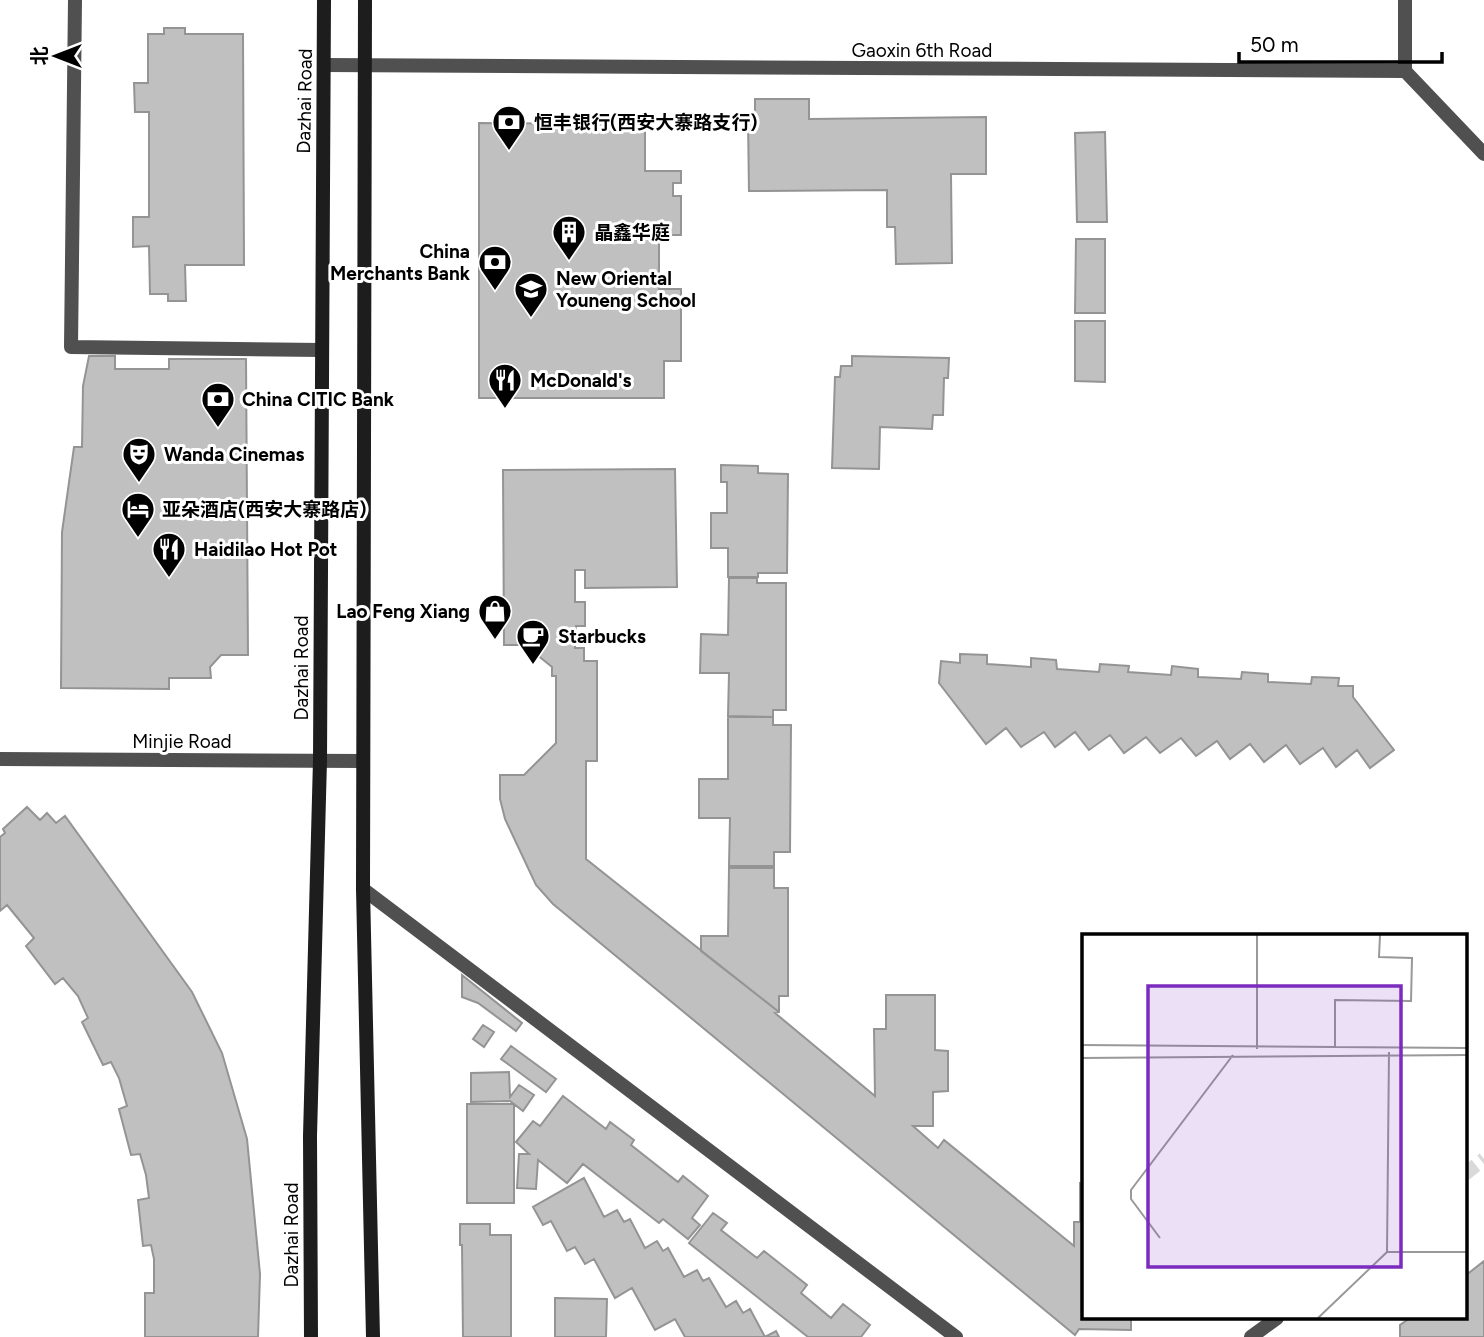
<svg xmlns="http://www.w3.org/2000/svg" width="1484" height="1337" viewBox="0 0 1484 1337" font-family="Figtree,'Noto Sans SC',sans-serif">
  <rect width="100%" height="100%" fill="#fff"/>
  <!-- building -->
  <path fill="#c0c0c0" stroke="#949494" stroke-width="2" d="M164 28H185V34H243L244 265H185L186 301H168V294H150L149 246 133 247V217H149V112H135L134 83H148V34H164Z
    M755 99H809V119L986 117V174H951L952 263 896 264 895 227H887V190L749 191 748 120H755Z
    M479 123 645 124V171H681V183H673V196H681V235H659V289H681V361H664V398H479Z
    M1105 132 1107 222H1077L1075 133Z
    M1076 239H1105V313H1075Z
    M1075 321H1105V382L1075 381Z
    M89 356H115V369H169V359H246L248 655H221L210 667 211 678H169V689L61 688 62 532 74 447H82L83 386Z
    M852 356 949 358 948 378H944L943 415H933L932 429 880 427 879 469 832 468 835 377H840L841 366H852Z
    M721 465 758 466V473L788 474 787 573H758V577H728V548H711V513H727V482H721Z
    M675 469 677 587 585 588V570H575V602H585V626H576L575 648H584V661H597V761H586V859L703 952 779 1012 701 951V936H728L729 868H774V888H788V996H779V1012L775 1013 875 1096 874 1029H886V995H935V1050L948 1051V1091L933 1092V1126H913L938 1148 944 1140 1074 1246V1222H1080V1183H1083V1318H1131V1330L1079 1329 1075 1335 553 904 536 885 505 819 500 799V775H524L556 743V676H552V667L525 645H504L503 470Z
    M729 578H757V583H786V710H773V717L728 716 729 673H700L701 634 728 635Z
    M960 654 987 655V664L1031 667V658L1056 660 1057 669 1099 672 1100 664 1129 666 1128 672 1171 675 1172 666 1198 669V677L1241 679 1242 672 1268 674V682L1311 684 1312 677 1339 678 1338 686H1353V697L1394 750 1370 768 1357 750 1336 767 1323 748 1300 764 1286 745 1264 762 1250 744 1230 759 1217 741 1196 756 1181 738 1160 753 1146 737 1124 753 1110 735 1089 750 1075 732 1055 747 1044 732 1021 747 1006 728 986 744 939 683 941 661 960 663Z
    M728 717H773V725H791L790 852H774V866H729L730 818H699V779H728Z
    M27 807 40 820 47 813 56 823 65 816 192 992 222 1053 247 1139 260 1274 258 1337H145V1293H154V1259L151 1245 143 1246 138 1200 149 1198 146 1175 140 1154 131 1155 119 1109 127 1106 119 1078 111 1062 103 1065 82 1022 88 1018 78 996 63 978 55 984 26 946 34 938 7 905 0 911V837L5 833 3 829Z
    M462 975 522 1023 516 1031 478 1003 462 997Z
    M483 1025 494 1032 484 1047 473 1039Z
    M511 1046 556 1079 546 1092 501 1059Z
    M509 1072 510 1097 519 1085 534 1095 523 1111 510 1101 471 1102V1073Z
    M563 1096 606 1129 610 1122 634 1140 631 1145 678 1182 683 1176 708 1196 692 1218 700 1225 688 1239 663 1219 659 1223 583 1164 567 1183 538 1160 536 1189 517 1188 519 1154H529L516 1142 533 1121 540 1126Z
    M467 1104H514V1203H467Z
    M584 1178 604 1217 617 1210 624 1222 630 1219 645 1248 657 1241 663 1251 668 1248 684 1277 697 1270 703 1281 709 1278 726 1307 736 1301 743 1313 750 1309 765 1337 776 1331 779 1337H685L675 1319 655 1330 632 1288 615 1298 594 1259 585 1264 575 1247 567 1251 551 1221 543 1225 533 1207Z
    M713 1213 727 1223 721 1230 757 1258 764 1251 807 1285 801 1293 831 1318 843 1304 870 1325 861 1337H808L689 1243Z
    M460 1224H490V1235H511V1337H463L462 1245H460Z
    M1484 1261V1337H1400V1325L1410 1318H1465V1276Z
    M555 1298 607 1299 606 1337H555Z"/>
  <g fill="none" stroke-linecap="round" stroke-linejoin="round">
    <!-- tertiary-tunnel -->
    <path stroke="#d9d9d9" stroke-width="14" stroke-dasharray="14 7" stroke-linecap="butt" d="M1465 1174 1484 1159"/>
    <!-- minor -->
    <path stroke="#505050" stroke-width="14" d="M75 0 71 347 321 350
      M363 889 956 1337
      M1251 1337 1277 1318"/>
    <!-- tertiary -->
    <path stroke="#505050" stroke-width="14" d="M1405 0V71
      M324 65 1405 71 1484 154
      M0 759 363 761"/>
    <!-- secondary -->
    <path stroke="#1d1d1d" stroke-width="14" d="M365 0 363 889 373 1337
      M311 1337 310 1136 320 760 324 0"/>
  </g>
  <!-- icons -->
  <defs>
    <symbol id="bank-pin" viewBox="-11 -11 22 30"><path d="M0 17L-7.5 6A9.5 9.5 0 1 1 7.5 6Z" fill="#000" stroke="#fff"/><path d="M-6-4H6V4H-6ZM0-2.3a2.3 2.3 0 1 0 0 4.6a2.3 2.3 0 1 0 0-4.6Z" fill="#fff"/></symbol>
    <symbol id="building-pin" viewBox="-11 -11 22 30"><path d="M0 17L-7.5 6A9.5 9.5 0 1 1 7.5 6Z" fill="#000" stroke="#fff"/><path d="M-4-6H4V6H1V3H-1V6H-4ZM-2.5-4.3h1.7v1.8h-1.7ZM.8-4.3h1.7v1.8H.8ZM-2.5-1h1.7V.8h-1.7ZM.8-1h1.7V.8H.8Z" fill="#fff"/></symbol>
    <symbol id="school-pin" viewBox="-11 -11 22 30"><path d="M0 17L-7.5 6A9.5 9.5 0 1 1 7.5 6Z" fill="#000" stroke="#fff"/><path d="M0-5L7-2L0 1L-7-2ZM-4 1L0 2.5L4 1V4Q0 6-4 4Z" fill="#fff"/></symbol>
    <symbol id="restaurant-pin" viewBox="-11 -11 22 30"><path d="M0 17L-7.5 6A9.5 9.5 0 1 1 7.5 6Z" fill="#000" stroke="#fff"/><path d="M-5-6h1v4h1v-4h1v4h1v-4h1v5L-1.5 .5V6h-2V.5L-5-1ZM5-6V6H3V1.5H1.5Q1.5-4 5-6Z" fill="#fff"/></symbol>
    <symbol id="theatre-pin" viewBox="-11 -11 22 30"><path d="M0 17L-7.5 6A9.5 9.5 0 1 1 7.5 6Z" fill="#000" stroke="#fff"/><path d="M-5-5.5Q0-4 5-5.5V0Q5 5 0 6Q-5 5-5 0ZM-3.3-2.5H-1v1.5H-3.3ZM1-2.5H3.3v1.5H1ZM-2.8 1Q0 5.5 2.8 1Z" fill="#fff"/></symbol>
    <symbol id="hotel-pin" viewBox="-11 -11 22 30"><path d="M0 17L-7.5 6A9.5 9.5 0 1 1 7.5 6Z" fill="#000" stroke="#fff"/><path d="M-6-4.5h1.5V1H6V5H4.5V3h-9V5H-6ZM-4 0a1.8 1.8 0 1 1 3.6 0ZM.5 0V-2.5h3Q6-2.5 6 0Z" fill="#fff"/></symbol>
    <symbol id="shop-pin" viewBox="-11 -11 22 30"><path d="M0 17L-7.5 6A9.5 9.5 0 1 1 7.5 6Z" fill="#000" stroke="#fff"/><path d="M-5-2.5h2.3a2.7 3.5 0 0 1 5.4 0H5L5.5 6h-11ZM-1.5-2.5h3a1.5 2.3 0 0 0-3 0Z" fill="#fff"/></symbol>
    <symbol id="cafe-pin" viewBox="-11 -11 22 30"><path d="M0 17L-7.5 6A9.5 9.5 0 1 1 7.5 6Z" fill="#000" stroke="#fff"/><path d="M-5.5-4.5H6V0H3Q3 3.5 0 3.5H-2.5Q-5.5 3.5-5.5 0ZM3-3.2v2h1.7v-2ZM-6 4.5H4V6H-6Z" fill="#fff"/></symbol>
  </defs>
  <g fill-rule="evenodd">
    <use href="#bank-pin" x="490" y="103" width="38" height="52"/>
    <use href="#building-pin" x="550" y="213" width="38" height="52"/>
    <use href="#bank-pin" x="476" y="243" width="38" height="52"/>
    <use href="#school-pin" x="512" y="270" width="38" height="52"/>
    <use href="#restaurant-pin" x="486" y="361" width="38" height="52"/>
    <use href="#bank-pin" x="199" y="380" width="38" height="52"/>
    <use href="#theatre-pin" x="120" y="435" width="38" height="52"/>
    <use href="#hotel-pin" x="119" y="490" width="38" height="52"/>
    <use href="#restaurant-pin" x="150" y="530" width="38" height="52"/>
    <use href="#shop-pin" x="476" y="592" width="38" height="52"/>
    <use href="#cafe-pin" x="514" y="617" width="38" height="52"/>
  </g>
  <g text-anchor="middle" stroke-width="6" stroke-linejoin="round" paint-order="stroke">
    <!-- street labels -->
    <g font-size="19" fill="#000" stroke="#fff">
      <text x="922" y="57">Gaoxin 6th Road</text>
      <text transform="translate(304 101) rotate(-89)" y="7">Dazhai Road</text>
      <text transform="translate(301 668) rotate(-90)" y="7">Dazhai Road</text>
      <text x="182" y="748">Minjie Road</text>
      <text transform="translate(291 1235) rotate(-90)" y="7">Dazhai Road</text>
    </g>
    <!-- poi labels -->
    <g font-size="19" font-weight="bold" fill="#000" stroke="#fff" text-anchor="start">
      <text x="534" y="129">恒丰银行(西安大寨路支行)</text>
      <text x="594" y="239">晶鑫华庭</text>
      <text x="470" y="258" text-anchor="end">China<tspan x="470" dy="22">Merchants Bank</tspan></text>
      <text x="556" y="285">New Oriental<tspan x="556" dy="22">Youneng School</tspan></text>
      <text x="530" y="387">McDonald's</text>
      <text x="242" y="406">China CITIC Bank</text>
      <text x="164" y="461">Wanda Cinemas</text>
      <text x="162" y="516">亚朵酒店(西安大寨路店)</text>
      <text x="194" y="556">Haidilao Hot Pot</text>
      <text x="470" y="618" text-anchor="end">Lao Feng Xiang</text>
      <text x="558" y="643">Starbucks</text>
    </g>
  </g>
  <!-- overview -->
  <g transform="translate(1082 934)">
    <rect width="385" height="385" fill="#fff"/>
    <path fill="none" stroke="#999" stroke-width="2" d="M0 111 385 114M253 113V66L329 67 330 24 297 23 298 1M175 115V1M0 124 385 121M78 304 49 265V256L151 121M305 318H385M236 384 305 318 307 118"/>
    <path fill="#7b2cbf" fill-opacity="0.15" stroke="#7b2cbf" stroke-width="3.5" d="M66 52H319V333H66Z"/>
    <rect width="385" height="385" fill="none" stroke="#000" stroke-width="3.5"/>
  </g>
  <!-- north arrow -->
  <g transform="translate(56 56) rotate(270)" stroke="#ffffff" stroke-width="5" paint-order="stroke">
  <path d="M0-5L12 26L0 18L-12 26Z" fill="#000000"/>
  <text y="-10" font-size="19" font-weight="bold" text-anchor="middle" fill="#000000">北</text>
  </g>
  <!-- scale -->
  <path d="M1239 52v10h203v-10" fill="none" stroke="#000000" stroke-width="3.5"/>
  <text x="1250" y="52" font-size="21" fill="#000000" stroke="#ffffff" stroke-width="5" paint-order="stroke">50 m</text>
</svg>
